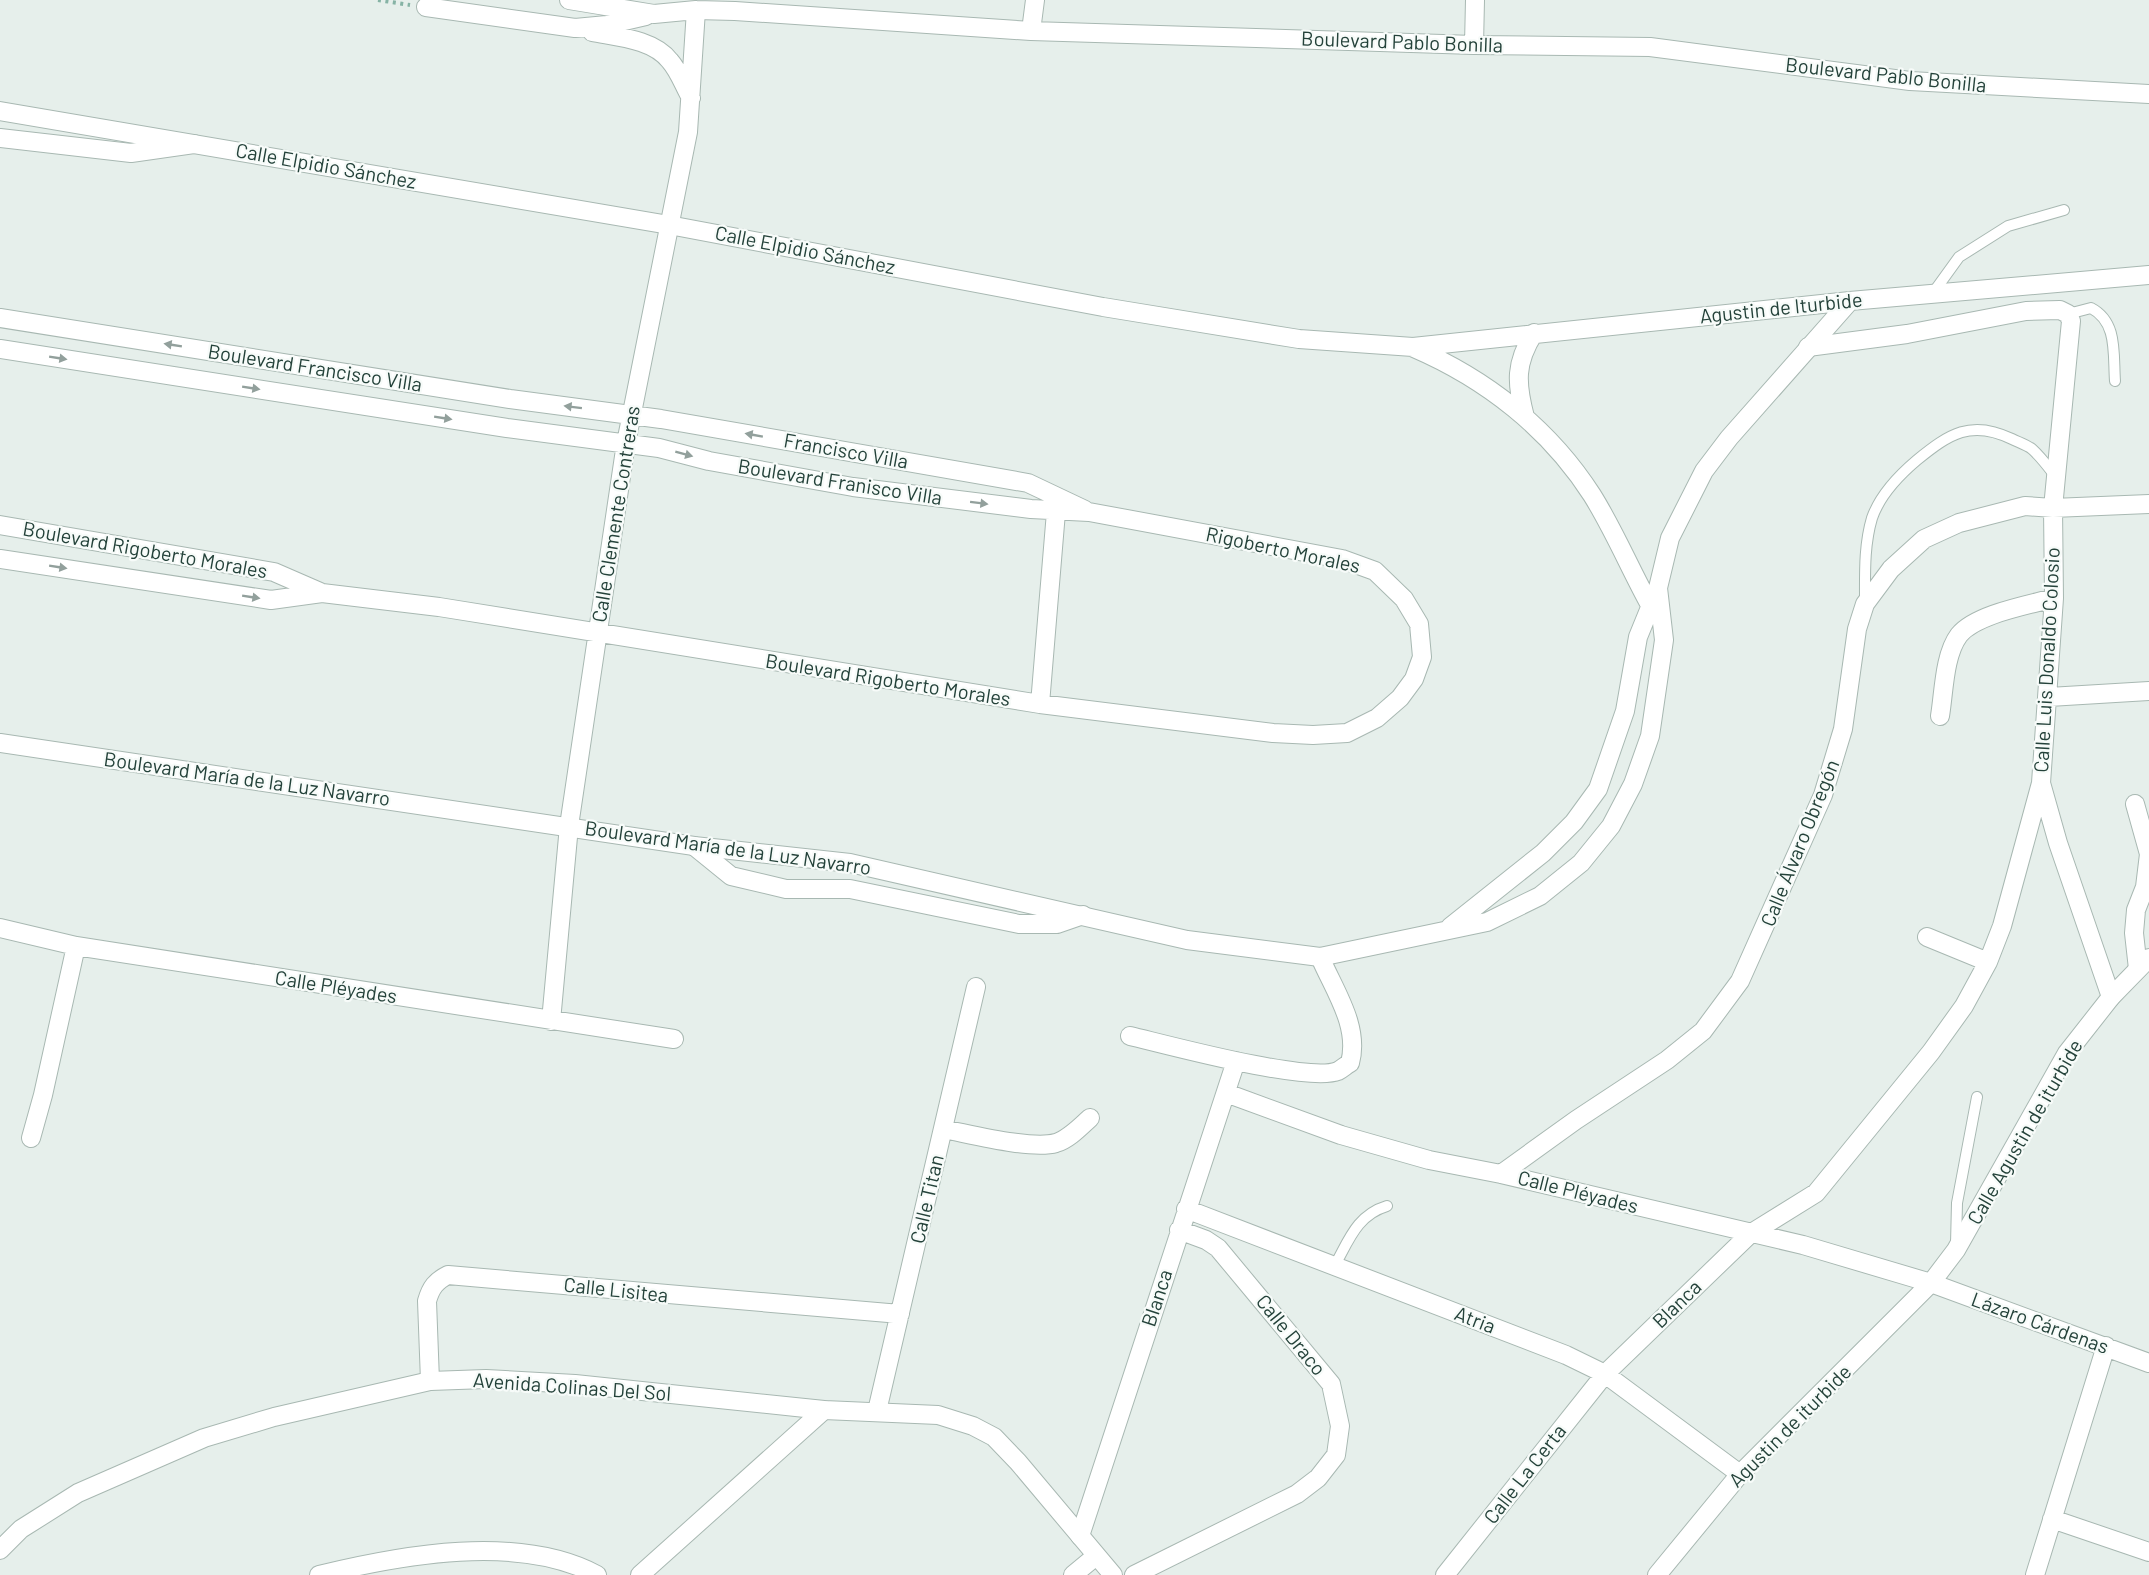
<svg xmlns="http://www.w3.org/2000/svg" width="2149" height="1575" viewBox="0 0 2149 1575" font-family="Barlow,sans-serif">
  <rect width="100%" height="100%" fill="#e6efeb"/>
  <g fill="none" stroke-linecap="round" stroke-linejoin="round">
    <defs>
      <path id="service" d="M1933 293 1959 257 2008 226 2064 210
        M2068 314 2091 308C2118 322 2113 354 2115 381
        M1865 601C1865 573 1864 545 1872 518 1880 495 1898 476 1917 460 1949 434 1971 419 2012 439 2018 442 2027 445 2032 449 2041 457 2049 468 2056 477
        M1956 1244 1957 1203 1977 1097
        M1335 1265C1349 1240 1357 1215 1387 1206"/>
      <path id="minor" d="M569 0 654 14 696 10 735 11 1031 31 1474 45 1650 47 1910 81 2149 94
        M426 7 575 28 607 25 646 16
        M1031 31 1035 0
        M592 32C617 37 653 39 670 61 679 71 684 86 691 98
        M1474 45 1475 0
        M0 138 131 153 194 144
        M0 318 510 399 661 419 1028 483 1085 510
        M1808 347 1907 334 2026 311 2060 310 2068 314 2071 321 2053 508 2054 598 2041 783 2058 843 2111 997
        M0 349 507 428 659 448 709 461 853 487 1031 509 1089 512 1342 559 1375 571 1404 599 1419 624 1422 657 1414 679 1400 698 1377 718 1347 733 1313 735 1273 733 1040 704 439 607 322 593 271 600 0 559
        M0 525 274 572 320 592
        M2049 697 2149 691
        M1040 704 1057 500
        M1940 716C1944 692 1944 655 1959 635 1976 614 2029 605 2054 598
        M2135 804 2149 854 2145 887 2136 910 2134 933 2138 969
        M694 846 731 876 786 889H850L1019 924H1057L1083 915
        M0 928 76 946 674 1039
        M1927 937 1988 962
        M551 1021 569 826 626 443 688 132 696 10
        M1130 1036C1168 1045 1308 1083 1338 1071 1342 1069 1346 1065 1350 1063 1360 1026 1334 990 1320 957
        M1226 1093 1341 1135 1429 1160 1501 1174 1803 1245 1931 1283 2149 1363
        M943 1129C970 1134 1031 1150 1056 1143 1069 1139 1080 1127 1090 1118
        M31 1138 43 1095 76 946
        M1501 1174 1576 1120 1667 1060 1703 1031 1740 981 1823 795 1843 729 1857 629 1865 604 1891 569 1924 539 1959 523 2025 506 2053 508 2149 504
        M1186 1209 1566 1355 1605 1374 1740 1474
        M430 1381 427 1301C431 1287 436 1281 448 1275L900 1314
        M877 1411 976 987
        M2052 1519 2149 1552
        M1080 1536 1236 1061
        M319 1575C401 1555 519 1533 597 1575
        M640 1575 824 1410
        M1073 1575 1096 1556
        M1134 1575 1297 1494 1318 1478 1336 1455 1340 1426 1331 1384 1218 1248 1206 1240 1179 1230
        M1445 1575 1605 1374 1750 1234 1816 1193 1931 1052 1964 1006 1988 962 2002 926 2041 783
        M2035 1575 2106 1346"/>
      <path id="tertiary" d="M0 111 669 225 1103 307 1299 339 1413 347 1850 301 2149 275
        M1414 348C1486 379 1549 428 1592 495 1614 530 1630 569 1650 605L1656 608
        M1525 417C1516 383 1515 363 1534 333
        M0 743 694 846 850 863 1187 940 1320 957 1487 922 1540 896 1581 863 1611 826 1633 784 1650 736 1664 640 1658 588
        M1450 927 1543 853 1574 822 1598 789 1625 711 1638 637 1658 588 1670 538 1704 471 1729 438 1850 301
        M0 1550 21 1529 78 1493 204 1438 274 1417 430 1381 486 1379 575 1384 824 1410 938 1415 973 1426 994 1437 1018 1462 1113 1575
        M1657 1575 1740 1474 1931 1283 1956 1250 2067 1053 2111 997 2149 958"/>
    </defs>
    <!-- service casing -->
    <use href="#service" stroke="#a8b8b2" stroke-width="12"/>
    <!-- minor casing -->
    <use href="#minor" stroke="#a8b8b2" stroke-width="20"/>
    <!-- tertiary casing -->
    <use href="#tertiary" stroke="#a8b8b2" stroke-width="20"/>
    <!-- path -->
    <path stroke="#86b3a5" stroke-width="4" stroke-dasharray="3 4.5" stroke-linecap="butt" d="M378 0 410 5"/>
    <!-- service -->
    <use href="#service" stroke="#fff" stroke-width="10"/>
    <!-- minor -->
    <use href="#minor" stroke="#fff" stroke-width="18"/>
    <!-- tertiary -->
    <use href="#tertiary" stroke="#fff" stroke-width="18"/>
  </g>
  <!-- one-way arrows -->
  <defs><path id="oneway-solid" d="M-6-.8H1V-3.2L6.5 0L1 3.2V.8H-6Z" transform="scale(1.5)"/></defs>
  <g fill="#92a09c">
    <use href="#oneway-solid" transform="translate(173 345) rotate(-171)"/>
    <use href="#oneway-solid" transform="translate(58 358) rotate(9)"/>
    <use href="#oneway-solid" transform="translate(251 388) rotate(9)"/>
    <use href="#oneway-solid" transform="translate(573 407) rotate(-173)"/>
    <use href="#oneway-solid" transform="translate(443 418) rotate(9)"/>
    <use href="#oneway-solid" transform="translate(754 435) rotate(-170)"/>
    <use href="#oneway-solid" transform="translate(684 454) rotate(15)"/>
    <use href="#oneway-solid" transform="translate(979 503) rotate(7)"/>
    <use href="#oneway-solid" transform="translate(58 567) rotate(9)"/>
    <use href="#oneway-solid" transform="translate(251 597) rotate(9)"/>
  </g>
  <g text-anchor="middle" stroke-width="4.5" stroke-linejoin="round" paint-order="stroke">
    <!-- street labels -->
    <g font-size="20" fill="#24423a" stroke="#f7fbf9">
      <text transform="translate(1402 42) rotate(2)" y="7">Boulevard Pablo Bonilla</text>
      <text transform="translate(1886 75) rotate(6)" y="7">Boulevard Pablo Bonilla</text>
      <text transform="translate(326 166) rotate(10)" y="7">Calle Elpidio Sánchez</text>
      <text transform="translate(805 250) rotate(11)" y="7">Calle Elpidio Sánchez</text>
      <text transform="translate(1781 308) rotate(-6)" y="7">Agustin de Iturbide</text>
      <text transform="translate(315 368) rotate(9)" y="7">Boulevard Francisco Villa</text>
      <text transform="translate(846 451) rotate(10)" y="7">Francisco Villa</text>
      <text transform="translate(840 482) rotate(9)" y="7">Boulevard Franisco Villa</text>
      <text transform="translate(616 514) rotate(-81)" y="7">Calle Clemente Contreras</text>
      <text transform="translate(145 550) rotate(10)" y="7">Boulevard Rigoberto Morales</text>
      <text transform="translate(1283 550) rotate(12)" y="7">Rigoberto Morales</text>
      <text transform="translate(2047 660) rotate(-87)" y="7">Calle Luis Donaldo Colosio</text>
      <text transform="translate(888 680) rotate(9)" y="7">Boulevard Rigoberto Morales</text>
      <text transform="translate(247 779) rotate(8)" y="7">Boulevard María de la Luz Navarro</text>
      <text transform="translate(1800 843) rotate(-68)" y="7">Calle Álvaro Obregón</text>
      <text transform="translate(728 848) rotate(8)" y="7">Boulevard María de la Luz Navarro</text>
      <text transform="translate(336 987) rotate(9)" y="7">Calle Pléyades</text>
      <text transform="translate(2025 1132) rotate(-60)" y="7">Calle Agustin de iturbide</text>
      <text transform="translate(1578 1192) rotate(14)" y="7">Calle Pléyades</text>
      <text transform="translate(927 1199) rotate(-77)" y="7">Calle Titan</text>
      <text transform="translate(616 1290) rotate(6)" y="7">Calle Lisitea</text>
      <text transform="translate(1157 1298) rotate(-72)" y="7">Blanca</text>
      <text transform="translate(1677 1304) rotate(-44)" y="7">Blanca</text>
      <text transform="translate(1475 1320) rotate(21)" y="7">Atria</text>
      <text transform="translate(2040 1323) rotate(20)" y="7">Lázaro Cárdenas</text>
      <text transform="translate(1291 1335) rotate(51)" y="7">Calle Draco</text>
      <text transform="translate(572 1387) rotate(4)" y="7">Avenida Colinas Del Sol</text>
      <text transform="translate(1790 1426) rotate(-45)" y="7">Agustin de iturbide</text>
      <text transform="translate(1525 1474) rotate(-52)" y="7">Calle La Certa</text>
    </g>
  </g>
</svg>
